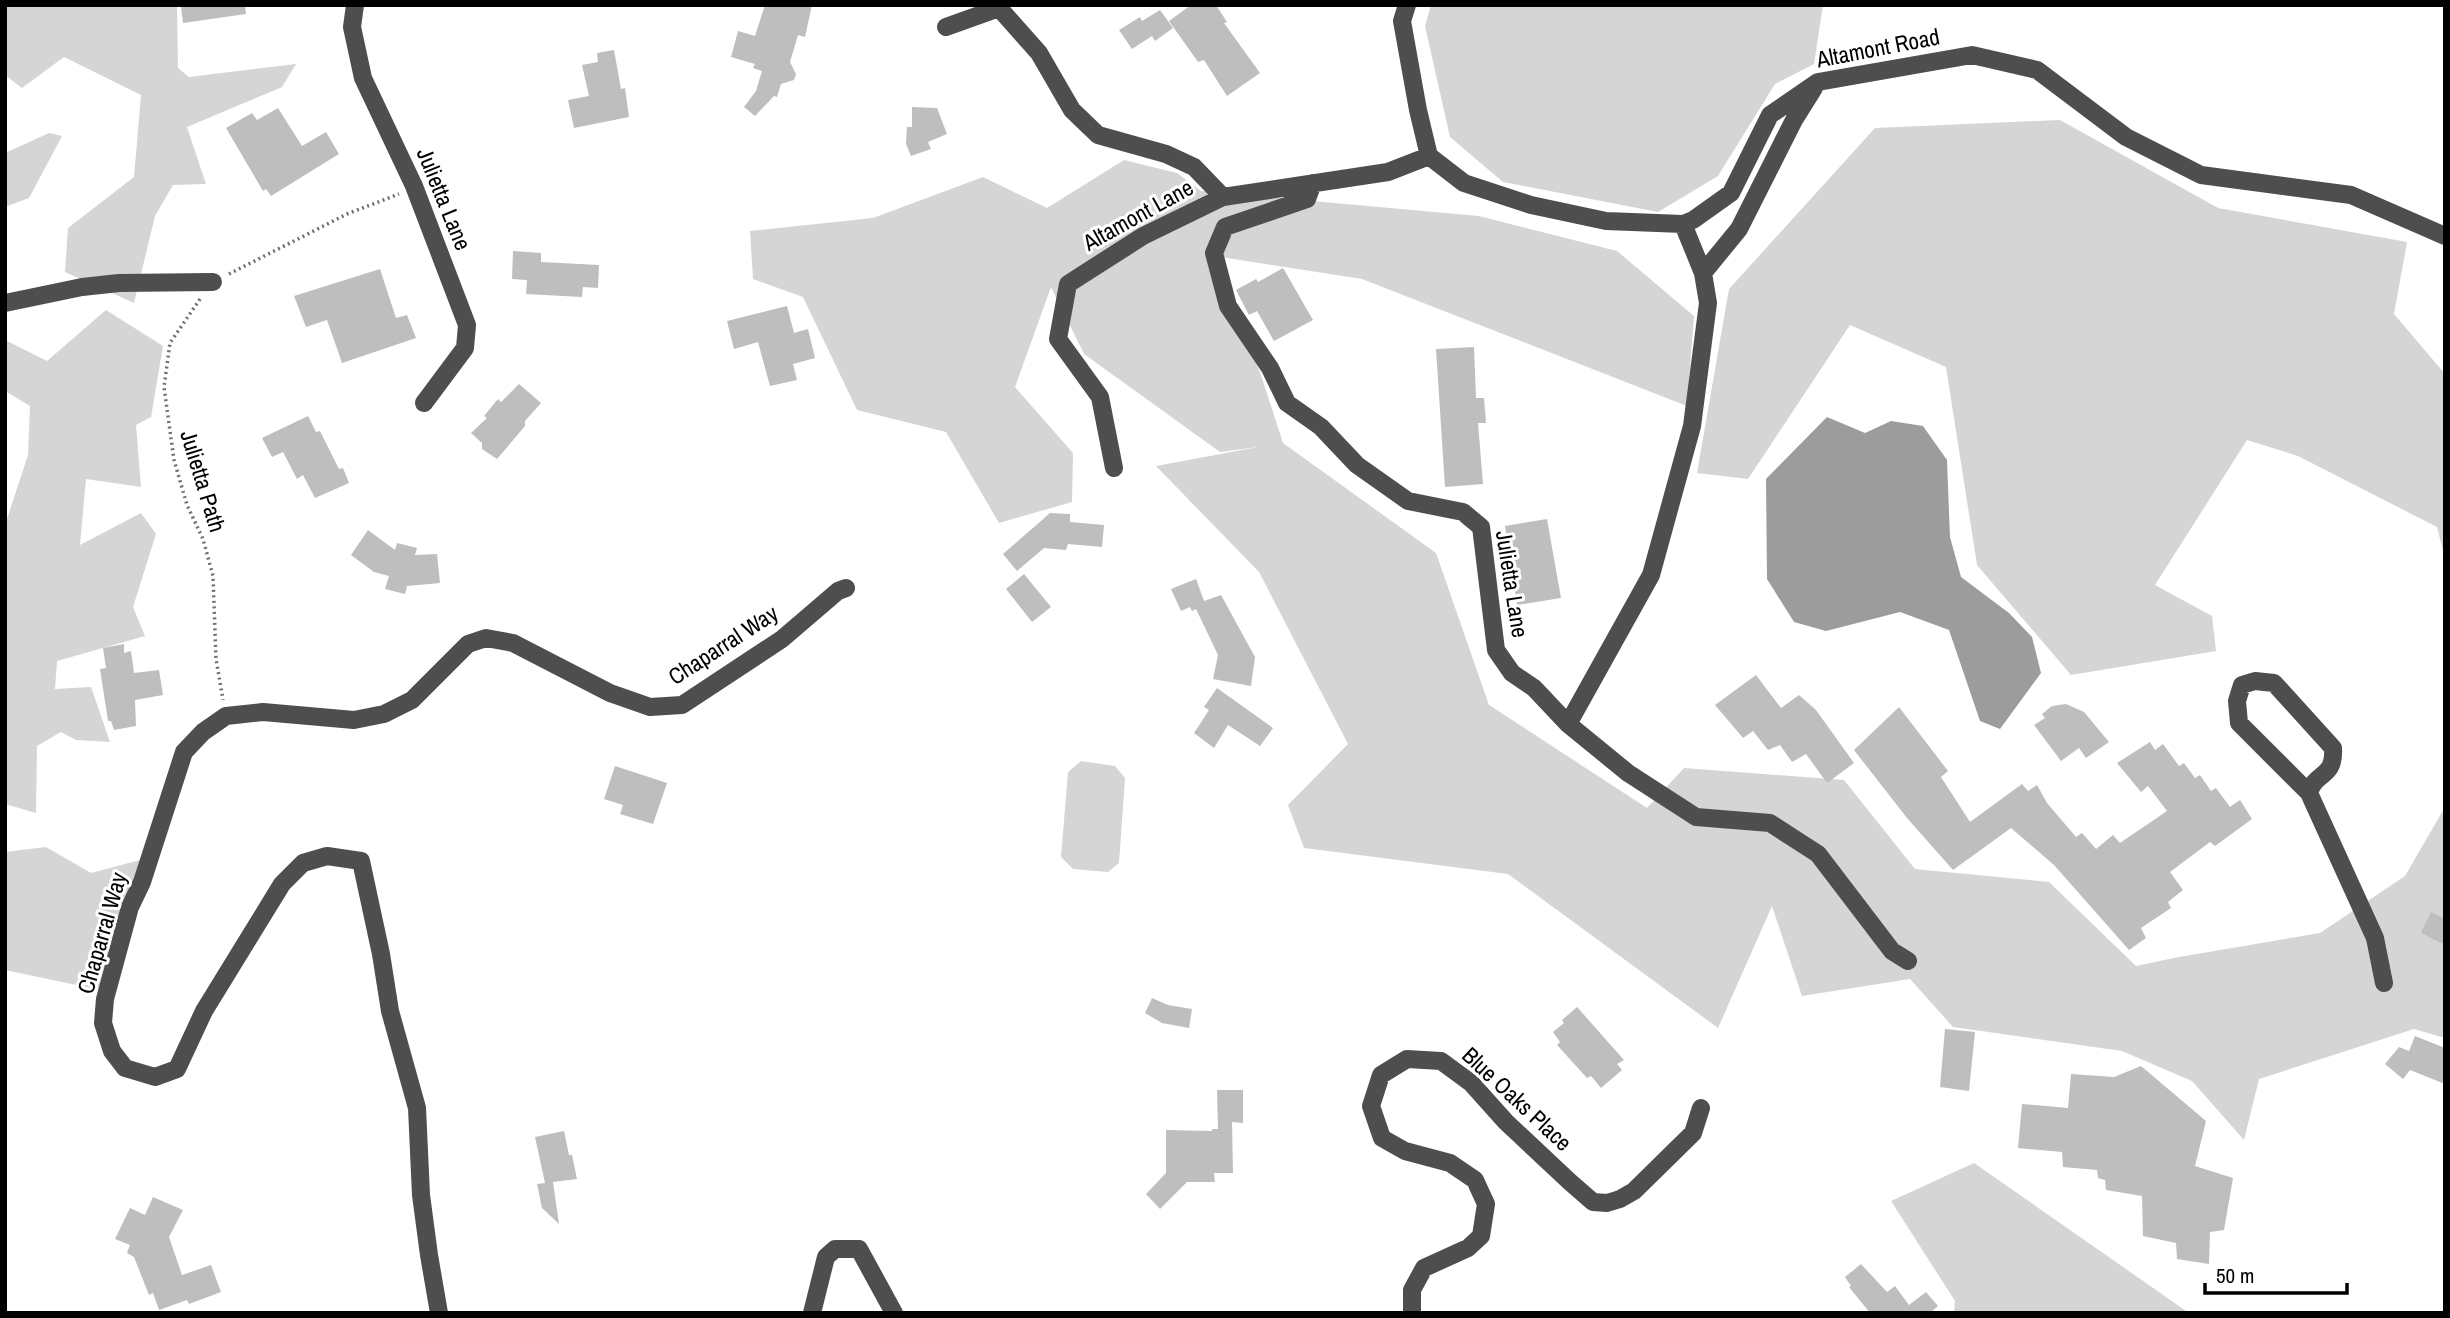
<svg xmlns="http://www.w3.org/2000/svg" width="2450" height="1318" viewBox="0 0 2450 1318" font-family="'Archivo Narrow',sans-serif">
  <rect width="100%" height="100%" fill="#fff"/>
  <!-- green -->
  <path fill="#d5d5d5" d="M5 5H177L178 68 189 77 296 64 282 87 187 127 206 184 173 185 155 216 134 303 65 272 68 228 134 177 141 95 64 57 22 88 5 75Z
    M1431 5H1823L1814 64 1775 84 1718 176 1658 212 1503 182 1450 137 1425 26Z
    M2060 120 2218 208 2407 242 2394 314 2445 374V558L2437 527 2298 456 2247 440 2155 585 2212 616 2216 651 2071 675 1977 565 1946 367 1850 325 1748 479 1697 473 1729 289 1875 128Z
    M49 133 62 136 29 198 5 207V153Z
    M1124 160 1177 173 1201 191 1479 216 1617 251 1694 316 1687 406 1362 279 1208 255 1260 372 1283 443 1436 553 1489 705 1647 808 1684 768 1844 780 1915 869 2049 882 2136 966 2179 957 2320 933 2405 876 2445 807V1038L2414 1029 2259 1079 2244 1140 2192 1081 2122 1051 1953 1027 1910 979 1802 996 1772 906 1718 1028 1508 874 1304 848 1288 805 1348 744 1259 572 1156 466 1258 447 1220 452 1084 354 1051 287 1015 387 1073 453 1072 502 999 523 946 432 857 410 803 297 753 279 750 231 873 218 983 177 1047 208Z
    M106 310 163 346 151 417 136 425 141 487 86 479 80 545 141 513 156 534 133 607 145 636 57 661 55 689 91 687 110 742 76 740 61 732 37 746 36 813 5 804V525L28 455 30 406 5 391V340L47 361Z
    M1081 761 1115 766 1125 778 1119 863 1108 872 1073 869 1061 857 1068 772Z
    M46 847 91 873 144 859 100 990 5 970V852Z
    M1974 1163 2189 1313H1954L1955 1301 1891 1201Z"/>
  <!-- water -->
  <path fill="#9c9c9c" d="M1827 417 1865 433 1891 421 1923 426 1947 460 1950 537 1961 577 2009 613 2032 637 2041 673 2000 729 1980 721 1949 630 1900 612 1826 631 1794 622 1767 579 1766 479Z"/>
  <!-- building -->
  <path fill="#bebebe" d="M185 5H245L246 14 183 23 181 7Z
    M765 5H812L805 37 798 35 790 62 796 74 794 80 781 84 777 97 774 96 755 116 744 107 756 91 762 71 753 68 755 64 731 57 738 31 755 36Z
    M1191 5H1216L1227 22 1224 23 1260 73 1227 96 1204 60 1198 62 1169 21Z
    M1160 10 1173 28 1155 41 1152 36 1132 49 1119 30 1140 17 1142 21Z
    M614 50 621 89 625 88 629 117 574 128 568 100 589 96 582 65 598 62 597 53Z
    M912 107 937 108 947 134 928 142 931 149 911 156 906 144 907 127H912Z
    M278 108 302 146 326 132 339 154 271 196 266 189 263 191 226 128 252 113 257 120Z
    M513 251 541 253V262L599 265 598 288 583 287 582 297 526 294 527 280 512 279Z
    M1283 268 1313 320 1274 341 1257 311 1249 315 1236 290 1256 279 1258 282Z
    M380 269 396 318 407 315 416 338 342 363 327 320 306 327 294 296Z
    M787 306 794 333 808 329 815 358 793 364 797 380 770 386 758 342 734 349 727 321Z
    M1474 347 1476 398H1484L1486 423H1478L1483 484 1445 487 1436 349Z
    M519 384 541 403 525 421V426L497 459 482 449V443L471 433 487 418 484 416 498 399 501 402Z
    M308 416 316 432 320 431 339 469 343 468 349 483 315 498 303 475 297 479 283 452 272 457 262 438Z
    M1050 513 1070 514V522L1104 525 1102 547 1068 544 1066 550 1044 548 1017 571 1003 554Z
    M1547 519 1561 598 1517 605 1505 526Z
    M368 530 395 550 397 543 417 548 415 555 437 554 440 583 407 586 405 594 385 589 389 576 374 572 351 555Z
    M1024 574 1051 607 1032 622 1006 589Z
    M1196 579 1204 601 1221 595 1255 657 1251 686 1213 679 1218 655 1196 609 1192 611 1190 607 1181 611 1171 589Z
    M124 644V653L131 651 134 673 159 670 163 695 135 700 136 726 114 730 111 721H108L100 669 106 668 103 648Z
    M1756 675 1781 708 1799 695 1816 710 1854 763 1827 783 1806 754 1792 762 1780 745 1768 750 1753 731 1743 738 1715 705Z
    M1217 688 1273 728 1260 746 1228 725 1214 748 1194 733 1209 710 1204 707Z
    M2066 704 2084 712 2109 742 2086 758 2079 748 2061 761 2034 725 2045 718 2042 714 2052 706Z
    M1899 707 1948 771 1941 777 1970 822 2022 784 2028 791 2037 785 2047 803 2076 837 2082 833 2096 849 2113 835 2120 843 2167 811 2148 786 2141 792 2117 763 2150 742 2155 750 2163 744 2179 766 2184 763 2195 778 2200 775 2211 791 2216 788 2230 807 2240 800 2252 819 2215 846 2210 842 2170 872 2183 890 2168 902 2171 908 2141 928 2146 938 2129 950 2054 865 2011 828 1953 870 1907 818 1854 750Z
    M615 766 667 783 653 824 620 814 623 805 604 799Z
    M2431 912 2445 919V945L2421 933Z
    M1152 998 1168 1005 1192 1009 1189 1028 1162 1023 1145 1013Z
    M1577 1007 1624 1060 1617 1064 1622 1070 1601 1088 1591 1076 1587 1078 1557 1045 1560 1042 1553 1032 1564 1023 1562 1020Z
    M1945 1029 1975 1032 1969 1091 1940 1087Z
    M2415 1036 2445 1048V1084L2410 1070 2403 1079 2385 1064 2399 1047 2409 1051Z
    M2141 1066 2206 1121 2195 1166 2233 1178 2224 1230 2210 1232 2209 1264 2177 1259 2176 1243 2143 1236 2142 1196 2106 1190 2105 1180 2098 1178 2097 1170 2063 1167 2062 1152 2018 1148 2022 1104 2068 1108 2071 1074 2114 1077Z
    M1217 1090H1243V1123L1232 1122 1233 1173H1214L1215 1182H1187L1160 1209 1146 1194 1166 1173V1130L1212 1131V1129H1218Z
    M564 1131 569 1155H572L577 1179 545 1183 535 1137Z
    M553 1182 559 1224 542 1208 537 1184Z
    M153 1197 183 1210 169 1237 182 1275 211 1265 221 1292 189 1304 187 1300 159 1310 153 1293 149 1295 134 1257 127 1253 130 1245 115 1239 130 1208 145 1215Z
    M1861 1264 1887 1292 1895 1286 1909 1305 1926 1292 1938 1306 1930 1313H1870L1849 1287 1851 1286 1845 1277Z"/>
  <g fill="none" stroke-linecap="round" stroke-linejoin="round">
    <!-- path -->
    <path stroke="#707070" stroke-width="3.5" stroke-dasharray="2 3.5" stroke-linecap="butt" d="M229 274 347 214 399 194
      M200 299 170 343 164 387 174 460 187 505 203 539 213 576 216 659 223 700"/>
    <!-- minor -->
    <path stroke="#4e4e4e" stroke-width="18" d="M355 5 352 27 363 78 414 186 467 325 465 348 424 403
      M1407 5 1402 21 1418 110 1429 156 1464 183 1531 205 1606 221 1683 224 1693 220 1731 193 1770 115 1818 82 1972 55 2037 70 2126 137 2201 175 2351 195 2445 236
      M946 27 999 8 1039 53 1072 110 1098 135 1166 154 1194 167 1223 197
      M1313 183 1307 199 1225 227 1214 253 1228 306 1270 368 1287 403 1321 427 1357 465 1408 501 1463 512 1481 527 1496 650 1512 673 1534 688 1568 724 1628 773 1696 817 1770 823 1818 854 1892 951 1908 961
      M1683 224 1703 273 1739 229 1794 120 1814 88
      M5 303 82 287 119 283 213 282
      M1114 468 1100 397 1058 339 1068 284 1143 236 1223 197 1388 172 1429 156
      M1568 724 1651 575 1692 426 1708 303 1703 273
      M2309 793C2315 771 2335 779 2333 748L2274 683 2255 681 2242 685 2237 701 2239 723 2309 793 2375 938 2384 983
      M439 1313 429 1255 421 1195 417 1108 390 1011 381 954 361 861 327 856 303 863 282 884 204 1011 177 1069 155 1077 125 1068 112 1051 103 1023 105 999 130 907 142 882 184 752 203 732 226 716 263 712 354 720 384 714 412 700 468 644 486 638 513 643 610 693 650 707 682 705 782 639 838 591 846 588
      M812 1313 826 1257 835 1249H859L894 1313
      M1412 1313V1290L1424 1268 1468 1248 1481 1236 1486 1204 1475 1180 1450 1163 1405 1151 1382 1138 1371 1106 1381 1075 1407 1059 1441 1061 1471 1083 1506 1122 1570 1182 1593 1202 1607 1203 1620 1199 1634 1191 1693 1133 1701 1108"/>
  </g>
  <g text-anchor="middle" stroke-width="6" stroke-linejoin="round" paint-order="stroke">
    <!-- street labels -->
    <g font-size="23" fill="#000" stroke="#fff">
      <text transform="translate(1878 48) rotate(-11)" y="8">Altamont Road</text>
      <text transform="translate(444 199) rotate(68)" y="8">Julietta Lane</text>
      <text transform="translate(1138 215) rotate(-29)" y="8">Altamont Lane</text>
      <text transform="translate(203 481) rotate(73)" y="8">Julietta Path</text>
      <text transform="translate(1512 584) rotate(81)" y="8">Julietta Lane</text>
      <text transform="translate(723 645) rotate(-33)" y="8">Chaparral Way</text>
      <text transform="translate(102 933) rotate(-74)" y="8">Chaparral Way</text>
      <text transform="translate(1517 1099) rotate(43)" y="8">Blue Oaks Place</text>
    </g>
  </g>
  <!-- border -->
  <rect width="2450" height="1318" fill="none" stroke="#000000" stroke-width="14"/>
  <!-- scale -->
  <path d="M2205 1283v10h142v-10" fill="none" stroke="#000000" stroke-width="3.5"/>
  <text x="2216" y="1283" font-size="21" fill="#000000" stroke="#ffffff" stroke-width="5" paint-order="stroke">50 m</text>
</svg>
